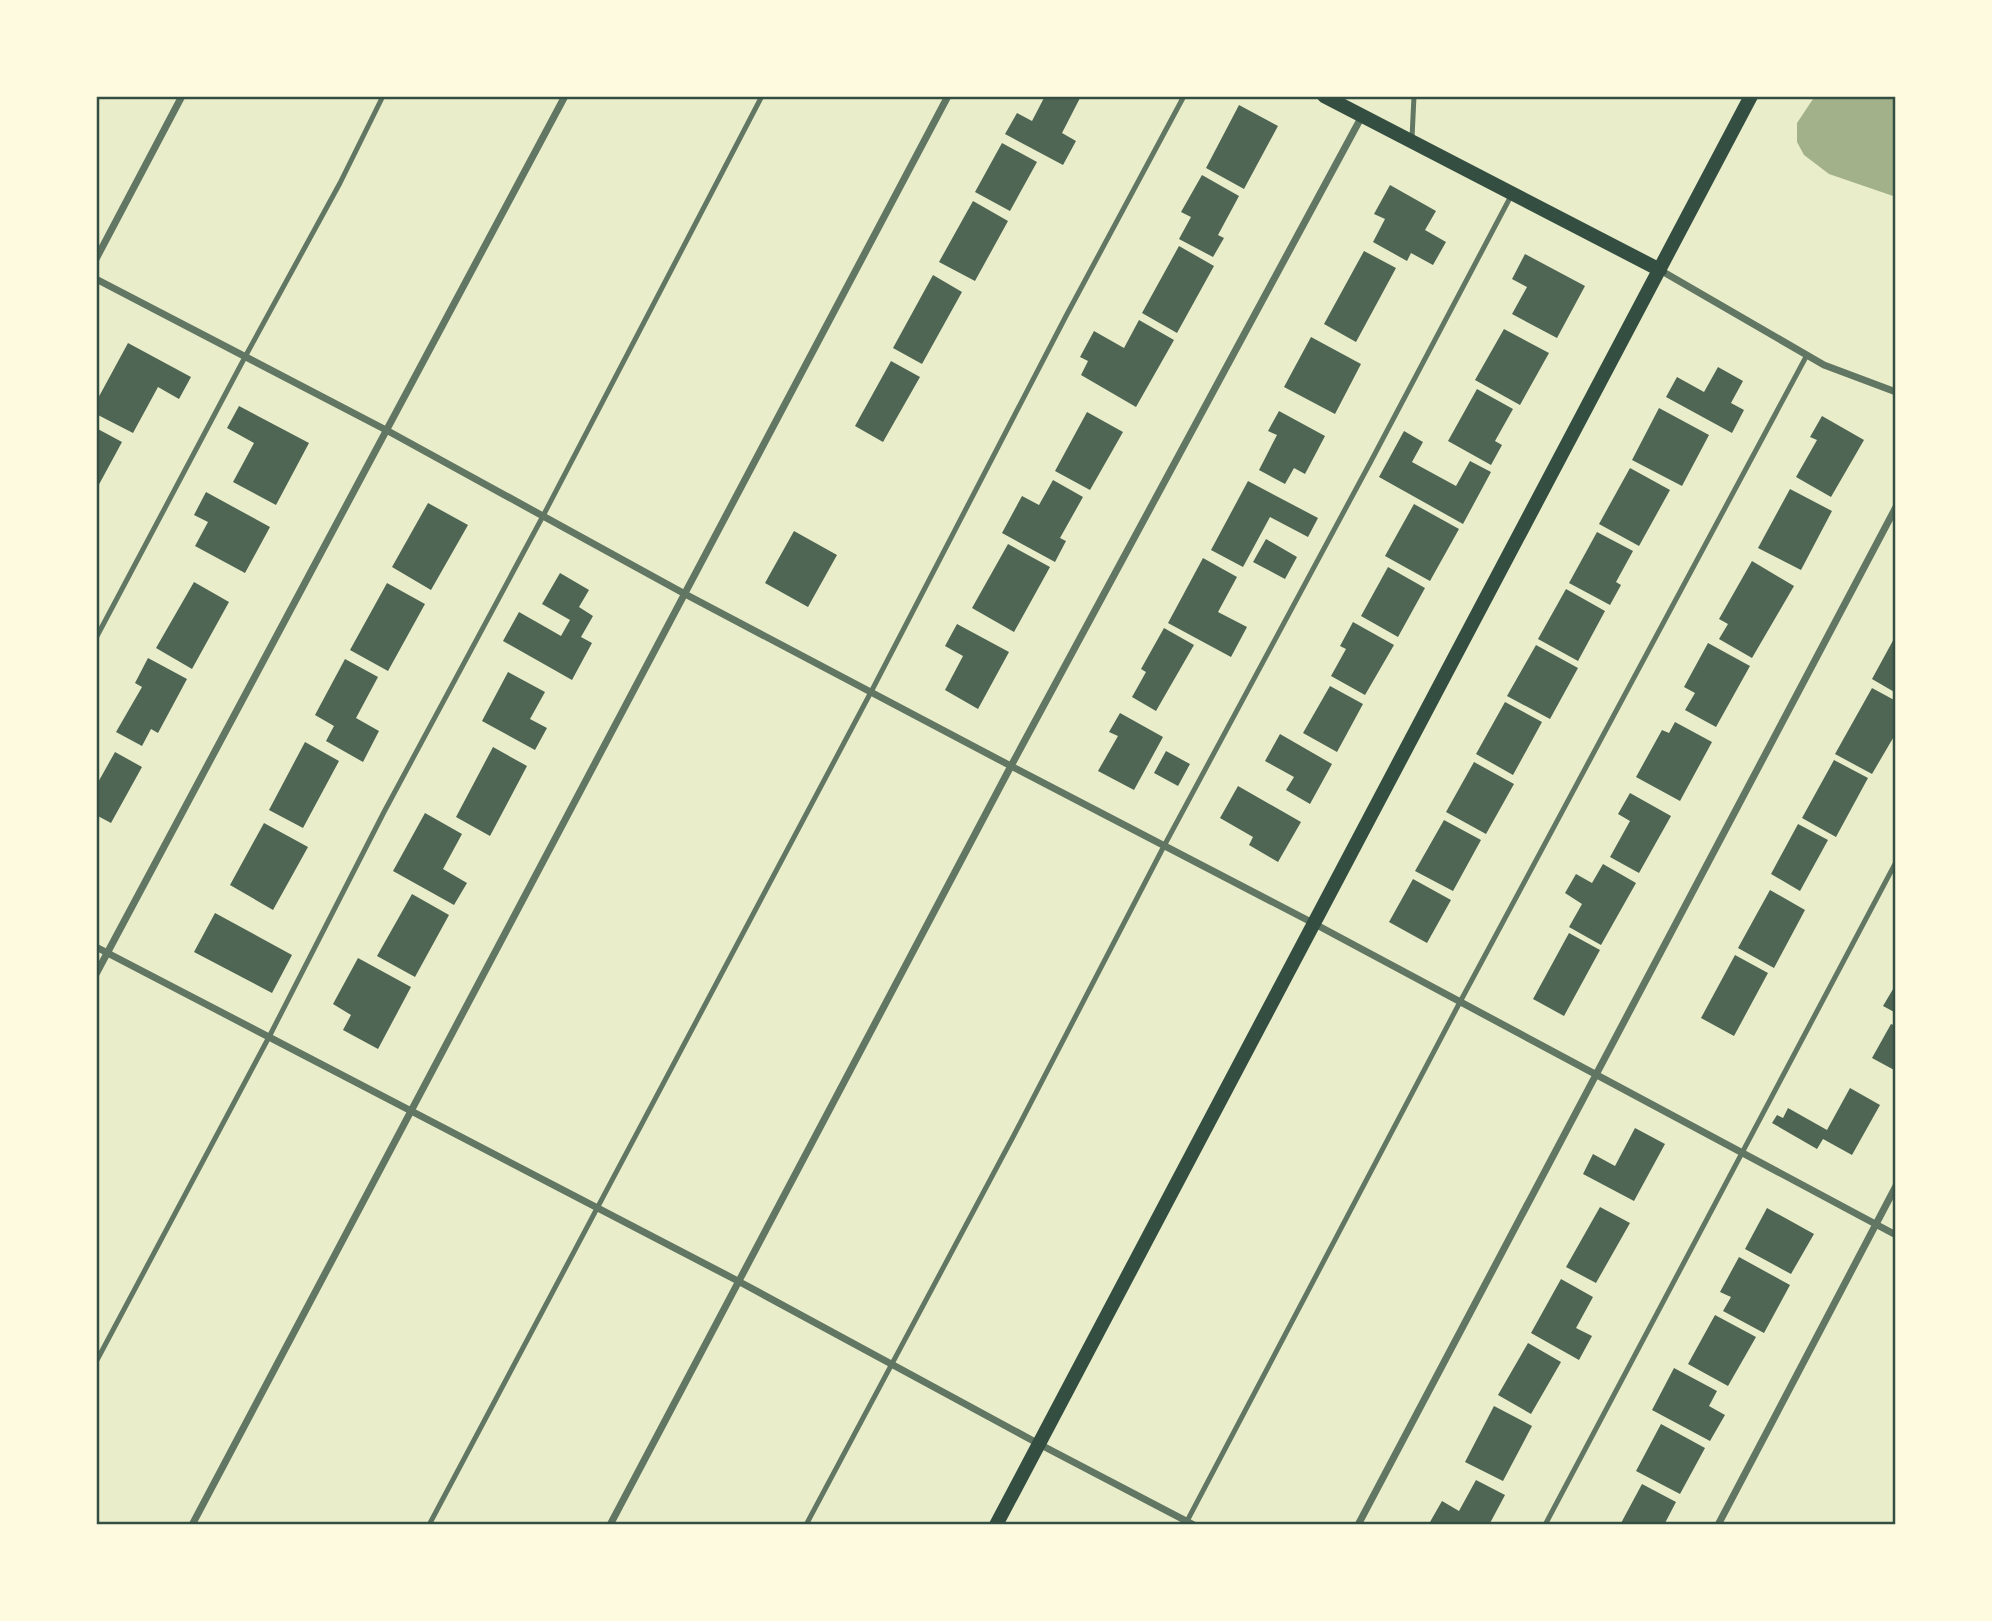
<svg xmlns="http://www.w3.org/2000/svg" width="1992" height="1621" viewBox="0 0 1992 1621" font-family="Barlow,sans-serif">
  <rect width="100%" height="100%" fill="#e9edc9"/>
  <!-- water -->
  <path fill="#a3b18a" d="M1815 96H1896V197L1829 174 1804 155 1797 142V123Z"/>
  <!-- building -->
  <path fill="#4f6655" d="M1045 96H1077L1080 98 1062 133 1076 141 1063 165 1005 134 1017 113 1032 121Z
    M1239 105 1278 126 1244 189 1206 168Z
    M1002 143 1037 162 1010 211 975 192Z
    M1202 175 1239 196 1218 235 1224 238 1213 257 1179 239 1191 217 1181 212Z
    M1390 185 1436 211 1425 230 1446 242 1433 265 1411 253 1407 261 1373 242 1385 219 1374 214Z
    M973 201 1008 221 975 281 939 262Z
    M1179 246 1214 266 1177 333 1142 313Z
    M1364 251 1396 268 1356 342 1324 324Z
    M1525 254 1585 286 1557 338 1512 314 1527 287 1512 279Z
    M933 275 962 292 922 364 893 348Z
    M1139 320 1174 340 1136 407 1081 375 1088 361 1080 357 1094 331 1124 348Z
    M1504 329 1549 353 1520 405 1475 380Z
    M1311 337 1361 364 1335 414 1284 387Z
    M128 343 191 377 179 399 158 387 133 433 96 414V402Z
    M891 361 920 377 883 442 855 426Z
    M1718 367 1743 381 1731 403 1744 410 1732 433 1666 397 1677 377 1704 392Z
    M1477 389 1513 409 1495 441 1502 445 1491 465 1448 441Z
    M239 406 309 443 276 505 233 482 254 443 227 428Z
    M1659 408 1709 435 1682 486 1632 460Z
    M1279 411 1325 436 1305 474 1294 468 1285 484 1259 470 1277 435 1268 431Z
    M1087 412 1123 432 1090 490 1055 471Z
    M1822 416 1864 440 1831 497 1796 477 1817 440 1810 437Z
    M96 428 122 442 96 490Z
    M1404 431 1423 442 1412 462 1456 486 1470 461 1491 472 1463 524 1379 477Z
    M1630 468 1670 490 1639 546 1599 524Z
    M1053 480 1083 497 1060 538 1066 541 1055 562 1002 533 1022 496 1039 505Z
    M1248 481 1318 518 1308 537 1270 517 1243 567 1211 550Z
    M1790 489 1832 511 1801 570 1758 548Z
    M206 492 270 527 245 573 195 546 208 522 194 515Z
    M428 503 468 525 431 590 392 567Z
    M1414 504 1459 529 1430 581 1385 556Z
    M794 531 837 555 808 607 765 583Z
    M1597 532 1633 551 1616 582 1621 585 1610 605 1569 583Z
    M1266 539 1297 557 1285 579 1253 562Z
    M1008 544 1050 567 1014 632 972 608Z
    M1203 558 1237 577 1218 612 1247 627 1231 657 1168 623Z
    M1752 561 1794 586 1752 658 1719 639 1728 624 1719 619Z
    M1388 567 1425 588 1398 637 1361 616Z
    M560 573 589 590 579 607 593 616 581 637 592 643 572 680 503 641 519 612 561 636 570 620 542 604Z
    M194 582 229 602 192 669 156 648Z
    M387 583 425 604 388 671 350 650Z
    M1566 589 1605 611 1578 661 1538 639Z
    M1353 622 1394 645 1365 695 1331 676 1346 649 1340 646Z
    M957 624 1009 652 978 709 945 690 963 656 945 646Z
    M1164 628 1194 645 1156 711 1132 697 1146 672 1141 669Z
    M1896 635V693L1872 679Z
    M1708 643 1750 666 1716 727 1685 710 1695 693 1684 687Z
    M1536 645 1578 668 1550 719 1507 696Z
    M148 658 187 679 158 733 151 729 142 746 116 732 142 687 135 683Z
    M345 659 378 677 356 718 379 731 363 762 326 741 334 726 315 715Z
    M508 672 545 692 530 719 547 728 535 750 482 721Z
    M1330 686 1363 704 1337 752 1303 733Z
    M1872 688 1896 701V733L1872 774 1835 754Z
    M1505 702 1542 722 1513 775 1476 754Z
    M1120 713 1163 737 1134 790 1098 771 1118 736 1109 732Z
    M1675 722 1712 742 1680 801 1636 777 1662 730 1669 733Z
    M1280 734 1332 764 1310 804 1286 790 1294 777 1265 761Z
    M305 742 339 761 303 828 269 810Z
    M493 747 527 766 490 836 456 817Z
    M1166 751 1190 764 1178 786 1154 773Z
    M115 752 142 767 111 823 96 815V786Z
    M1834 760 1868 778 1836 837 1802 818Z
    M1474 762 1514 784 1486 834 1446 812Z
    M1238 786 1301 822 1278 862 1249 845 1253 837 1220 818Z
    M1630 793 1671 816 1639 873 1610 857 1630 821 1618 814Z
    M425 813 462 834 443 869 467 883 454 905 393 871Z
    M1444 820 1481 840 1453 891 1415 871Z
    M264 823 308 847 273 910 230 885Z
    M1798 824 1828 840 1800 891 1771 874Z
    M1603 864 1636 883 1601 945 1569 927 1582 904 1565 893 1576 874 1592 883Z
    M1413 879 1451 900 1427 943 1389 922Z
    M1770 890 1805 910 1774 968 1738 948Z
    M412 894 449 915 415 977 377 956Z
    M215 913 292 955 272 993 194 952Z
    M1569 933 1600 950 1564 1016 1533 999Z
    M1735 955 1768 973 1734 1036 1701 1018Z
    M358 958 411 987 378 1049 343 1030 351 1015 333 1004Z
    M1896 984V1013L1883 1006Z
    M1891 1024 1896 1026V1071L1872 1058Z
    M1850 1088 1880 1105 1852 1155 1823 1139 1817 1149 1772 1123 1777 1115 1783 1118 1788 1108 1827 1130Z
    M1635 1128 1665 1144 1634 1201 1583 1174 1593 1154 1615 1166Z
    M1600 1207 1630 1223 1596 1283 1566 1267Z
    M1767 1208 1814 1234 1791 1274 1745 1249Z
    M1739 1257 1790 1285 1764 1333 1723 1311 1731 1297 1720 1292Z
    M1561 1279 1593 1297 1576 1328 1592 1336 1579 1360 1531 1333Z
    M1715 1315 1756 1337 1728 1386 1688 1364Z
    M1528 1343 1561 1362 1531 1414 1498 1395Z
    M1674 1368 1717 1391 1709 1406 1725 1415 1710 1441 1652 1410Z
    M1494 1406 1532 1426 1503 1481 1465 1462Z
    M1661 1424 1705 1448 1680 1494 1636 1471Z
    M1476 1480 1505 1495 1489 1525H1434L1430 1522 1442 1501 1459 1511Z
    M1642 1484 1676 1502 1664 1525H1620Z"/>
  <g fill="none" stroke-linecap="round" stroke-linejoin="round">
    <!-- service -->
    <path stroke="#617663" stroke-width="5" d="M1412 138 1414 96
      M96 638 245 357 340 183 383 96
      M96 1362 269 1037 384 812 543 516 762 96
      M429 1525 871 692 1066 316 1184 96
      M806 1525 1014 1135 1164 846 1370 463 1512 194
      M1185 1525 1460 1002 1807 355
      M1545 1525 1896 862"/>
    <!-- minor -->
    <path stroke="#617663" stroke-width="7" d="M96 259 182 96
      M1660 270 1824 365 1896 392
      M96 279 388 431 685 594 1011 766 1313 923 1896 1235
      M96 947 738 1281 1039 1444 1194 1525
      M96 974 565 96
      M192 1525 948 96
      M610 1525 1011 766 1362 116
      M1358 1525 1896 507
      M1718 1525 1896 1186"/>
    <!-- secondary -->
    <path stroke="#344e41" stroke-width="14" d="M1324 96 1660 270
      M996 1525 1751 96"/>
  </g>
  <!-- border -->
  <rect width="1992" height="1621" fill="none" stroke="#fefae0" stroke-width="196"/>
  <rect x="98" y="98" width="1796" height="1425" fill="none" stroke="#344e41" stroke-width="2.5"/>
</svg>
